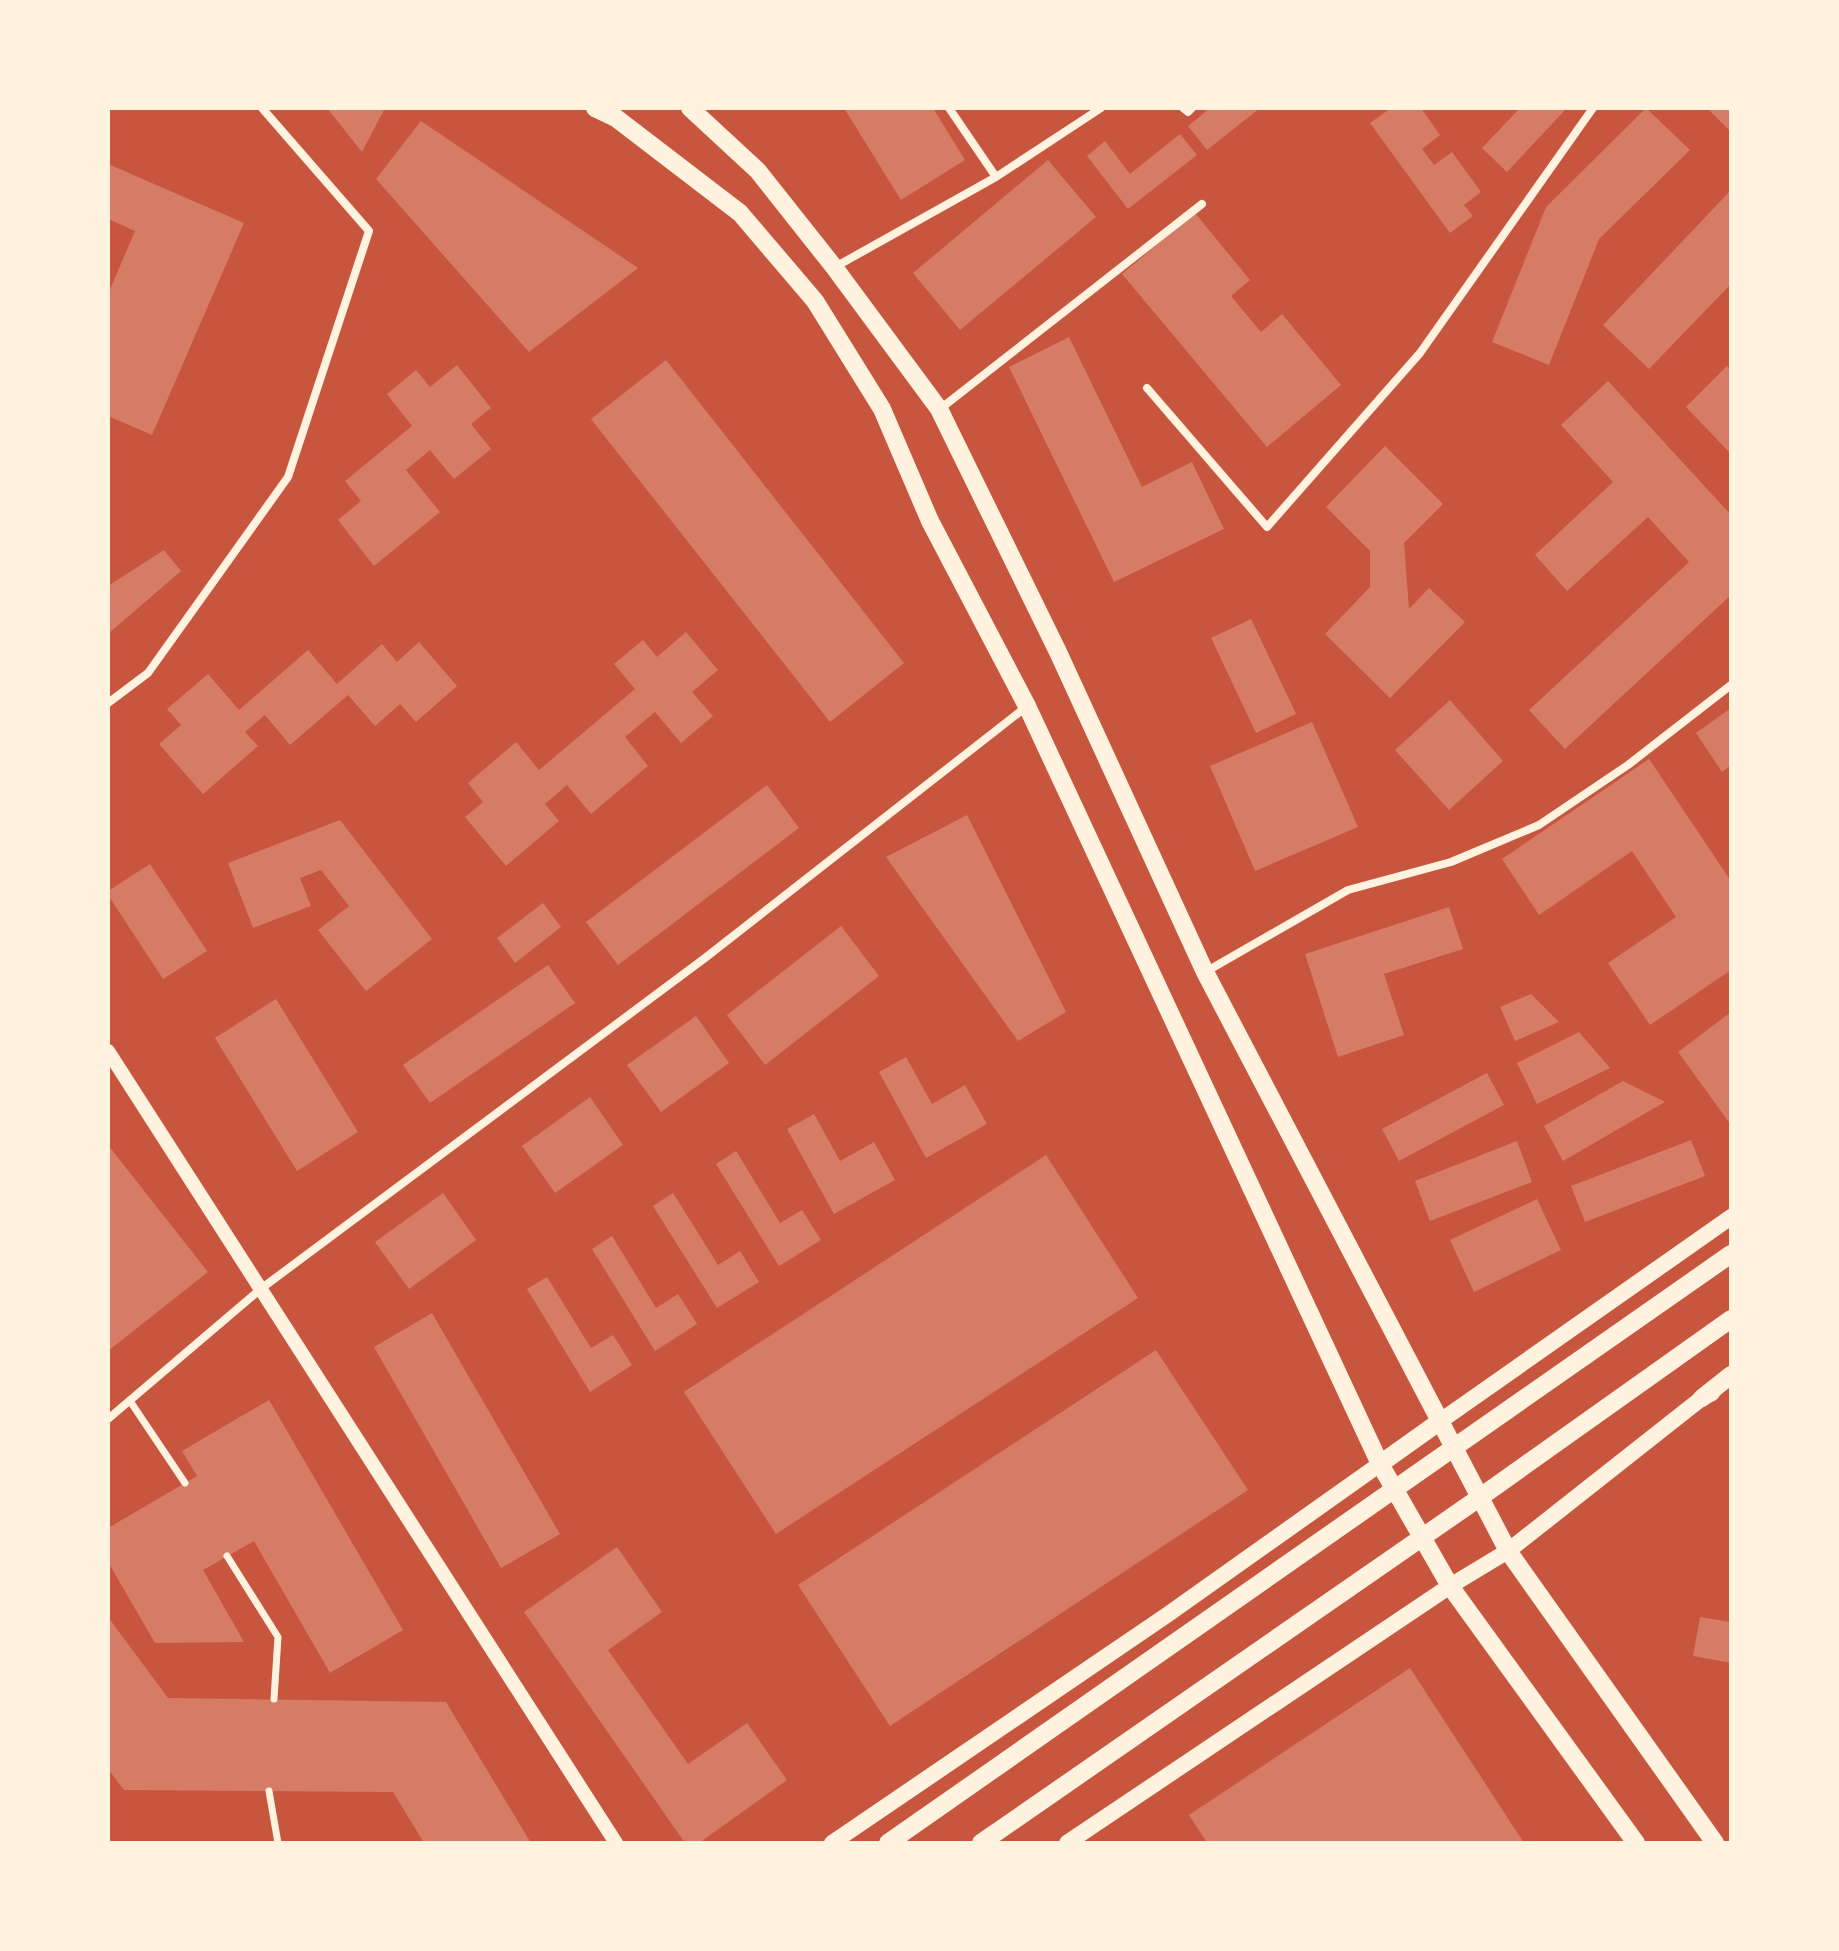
<svg xmlns="http://www.w3.org/2000/svg" width="1839" height="1951" viewBox="0 0 1839 1951" font-family="'Golos Text',sans-serif">
  <rect width="100%" height="100%" fill="#c8553d"/>
  <!-- building -->
  <path fill="#d67c66" d="M327 108H385L362 152Z
    M844 108H933L965 160 901 200Z
    M1210 108H1260L1207 150 1188 126Z
    M1391 108H1421L1440 135 1422 149 1434 165 1452 152 1481 192 1464 205 1473 216 1450 233 1370 123Z
    M1520 108H1567L1507 172 1482 148Z
    M1646 108 1690 150 1599 239 1549 365 1492 342 1546 207Z
    M1707 108H1731V132Z
    M421 121 638 268 529 352 376 179Z
    M1180 134 1197 155 1128 209 1087 156 1105 141 1130 174Z
    M1048 160 1096 217 960 330 913 273Z
    M108 164 244 223 152 435 108 416V294L135 231 108 219Z
    M1731 190V284L1649 369 1603 325Z
    M1195 213 1250 280 1231 296 1261 332 1282 314 1341 385 1267 447 1122 274Z
    M1069 337 1142 487 1192 462 1224 529 1114 582 1009 367Z
    M666 360 904 663 830 722 591 419Z
    M457 365 491 408 471 424 491 449 454 479 430 450 406 470 440 512 374 566 338 520 361 501 345 481 412 426 387 394 416 370 430 387Z
    M1727 366 1731 370V454L1686 407Z
    M1608 381 1731 515V595L1565 749 1529 710 1689 562 1648 517 1567 591 1535 555 1613 482 1561 425Z
    M1385 446 1443 504 1404 543 1409 609 1429 588 1465 622 1390 698 1325 634 1370 587V551L1326 507Z
    M164 550 181 571 108 634V586Z
    M1251 619 1296 714 1256 733 1211 638Z
    M686 632 718 670 692 692 713 716 681 743 655 712 625 737 648 766 591 814 567 785 545 804 559 821 506 866 465 817 483 802 468 783 516 742 539 770 635 689 614 664 643 640 657 657Z
    M419 642 457 686 416 722 400 704 375 726 348 695 290 745 265 715 245 732 258 746 203 794 159 744 181 725 167 709 208 674 239 710 308 650 337 684 382 644 397 662Z
    M1450 700 1503 761 1449 810 1395 750Z
    M1731 708V765L1722 772 1696 733Z
    M1312 722 1358 827 1255 871 1210 766Z
    M1649 759 1731 881V970L1650 1025 1608 963 1676 917 1632 851 1539 915 1502 859Z
    M767 785 799 828 618 965 586 922Z
    M967 815 1066 1012 1018 1041 886 857Z
    M340 820 432 939 366 991 318 930 349 906 321 870 300 878 311 906 253 928 228 863Z
    M150 864 207 951 163 979 108 895V891Z
    M543 903 561 927 515 963 497 938Z
    M1449 907 1463 949 1384 974 1404 1035 1338 1057 1305 954Z
    M841 926 879 976 765 1065 727 1015Z
    M548 965 575 1003 430 1103 403 1065Z
    M1531 994 1559 1022 1515 1041 1500 1007Z
    M276 999 358 1132 297 1171 215 1038Z
    M1731 1012V1125L1678 1052Z
    M696 1016 729 1063 661 1112 627 1065Z
    M1579 1032 1610 1068 1537 1104 1517 1063Z
    M906 1057 932 1104 965 1085 987 1124 926 1158 879 1072Z
    M1487 1073 1504 1105 1399 1161 1382 1129Z
    M1623 1081 1665 1102 1563 1161 1544 1126Z
    M590 1097 623 1145 555 1193 522 1146Z
    M814 1114 840 1161 874 1142 895 1180 834 1214 787 1129Z
    M1691 1140 1705 1176 1585 1222 1571 1186Z
    M1517 1141 1532 1182 1430 1221 1415 1181Z
    M108 1145 208 1272 108 1351Z
    M736 1151 780 1223 802 1210 821 1240 779 1266 716 1164Z
    M1046 1155 1138 1298 776 1534 684 1392Z
    M443 1193 476 1240 409 1289 375 1242Z
    M673 1193 718 1265 740 1251 759 1282 717 1308 653 1206Z
    M1537 1199 1561 1250 1474 1292 1450 1240Z
    M612 1236 656 1308 678 1294 697 1324 655 1351 592 1249Z
    M547 1277 591 1348 613 1335 632 1365 590 1392 527 1289Z
    M432 1313 560 1534 501 1568 374 1347Z
    M1156 1350 1248 1490 890 1726 798 1585Z
    M269 1400 403 1630 330 1673 254 1541 203 1570 244 1642 155 1643 108 1562V1528L197 1476 182 1451Z
    M617 1547 662 1612 608 1650 688 1764 747 1723 787 1780 699 1843H685L524 1612Z
    M108 1617 168 1698 446 1702 531 1843H424L393 1792 124 1790 108 1769Z
    M1700 1617 1731 1622V1663L1693 1656Z
    M1410 1668 1524 1843H1207L1189 1815Z"/>
  <g fill="none" stroke-linecap="round" stroke-linejoin="round">
    <!-- pedestrian -->
    <path stroke="#fff3e0" stroke-width="7" d="M130 1401 185 1483
      M227 1556 278 1637 274 1699
      M269 1791 278 1843"/>
    <!-- minor -->
    <path stroke="#fff3e0" stroke-width="8" d="M949 108 996 177
      M1183 108 1188 112 1192 108
      M835 267 996 177 1101 108
      M1147 388 1267 527 1420 353 1593 108
      M940 409 1202 204
      M108 703 148 673 288 477 369 231 262 108
      M1207 971 1348 890 1451 862 1539 825 1628 765 1731 685
      M108 1419 262 1288 705 958 1026 707"/>
    <!-- tertiary -->
    <path stroke="#fff3e0" stroke-width="14" d="M108 1051 616 1843"/>
    <!-- secondary -->
    <path stroke="#fff3e0" stroke-width="16" d="M1439 1422 1731 1217
      M832 1843 1167 1615 1380 1464
      M1067 1843 1450 1586 1508 1551 1702 1398 1712 1393"/>
    <!-- primary -->
    <path stroke="#fff3e0" stroke-width="18" d="M595 108 616 118 740 213 815 301 882 409 930 521 1027 706 1380 1464 1450 1586 1636 1843
      M690 108 758 171 834 267 939 409 1058 652 1205 972 1508 1551 1715 1843
      M1380 1464 1439 1422"/>
    <!-- trunk -->
    <path stroke="#fff3e0" stroke-width="18" d="M1702 1398 1731 1375
      M888 1843 1731 1254
      M981 1843 1479 1498 1731 1319"/>
  </g>
  <!-- border -->
  <rect width="1839" height="1951" fill="none" stroke="#fff3e0" stroke-width="220"/>
</svg>
